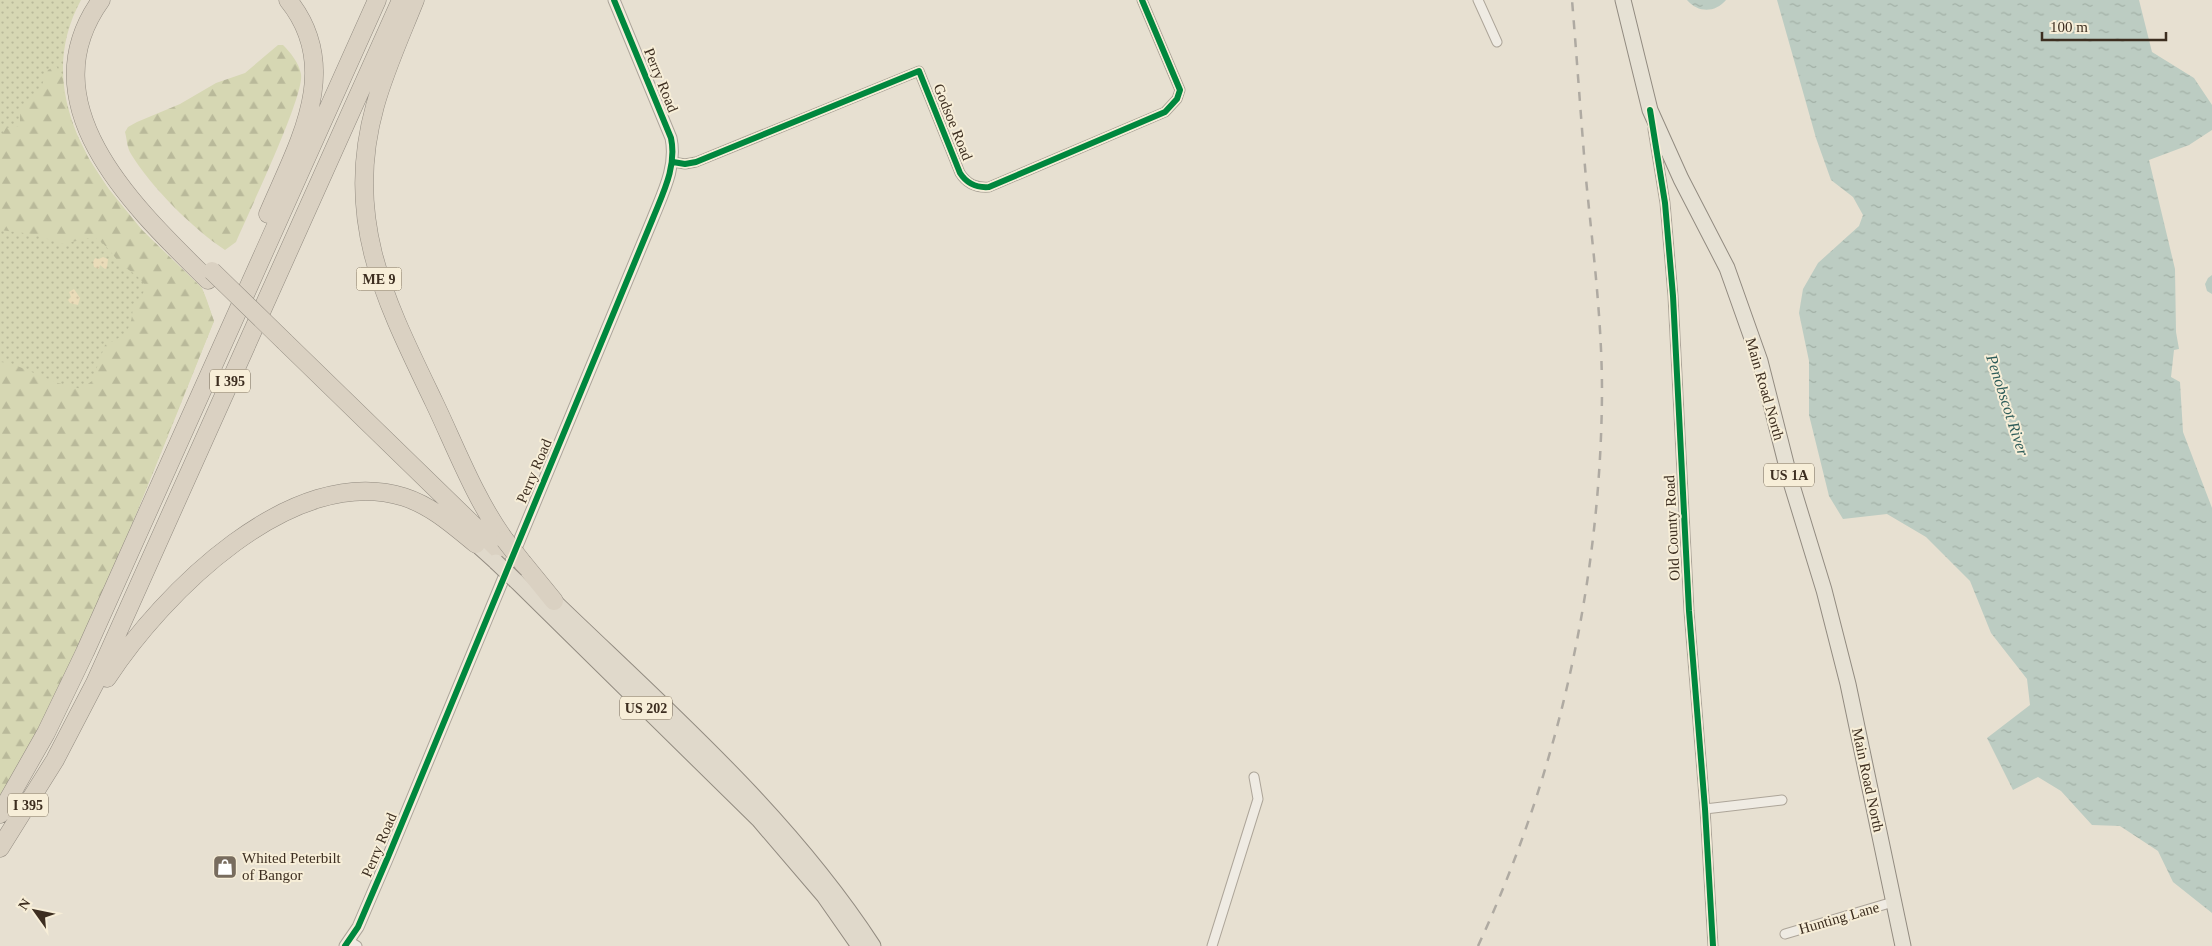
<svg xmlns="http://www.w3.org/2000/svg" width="2212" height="946" viewBox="0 0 2212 946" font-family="Georgia,serif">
  <defs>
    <pattern id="grass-dots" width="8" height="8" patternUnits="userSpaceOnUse" patternTransform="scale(1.25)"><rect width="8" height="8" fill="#d6d7b3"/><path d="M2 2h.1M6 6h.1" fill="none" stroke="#b9b99a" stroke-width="1.8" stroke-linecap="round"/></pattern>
    <pattern id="forest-firs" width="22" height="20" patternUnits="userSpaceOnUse" patternTransform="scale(1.25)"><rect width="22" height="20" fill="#d6d7b3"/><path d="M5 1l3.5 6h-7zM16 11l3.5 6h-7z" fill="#b9b99a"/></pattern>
    <pattern id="sand-dots" width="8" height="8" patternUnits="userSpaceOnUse" patternTransform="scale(1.25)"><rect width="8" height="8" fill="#eadcb9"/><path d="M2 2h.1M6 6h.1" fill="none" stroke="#cabd9f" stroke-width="1.8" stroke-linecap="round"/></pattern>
    <pattern id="water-ripples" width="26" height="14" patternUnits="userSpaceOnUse" patternTransform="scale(1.25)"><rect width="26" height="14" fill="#bcccc2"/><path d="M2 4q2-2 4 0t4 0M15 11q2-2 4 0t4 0" fill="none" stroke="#a2b0a6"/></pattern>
  </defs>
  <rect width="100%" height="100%" fill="#e7e0d1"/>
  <!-- grass -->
  <path fill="url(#grass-dots)" d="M0 0H81C35 84 85 168 142 230 156 245 171 259 186 273 191 278 198 283 202 289 207 298 210 311 214 321 149 482 88 646 0 796Z"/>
  <!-- forest -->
  <path fill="url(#forest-firs)" d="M278 45H283C290 52 299 63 301 74 305 95 248 214 236 242L225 250C193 229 151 187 131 154 127 148 127 139 125 132L128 127 137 122 180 104 216 83 245 73Z
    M56 66 63 77 64 97 74 129 89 159 108 188 142 230 202 288 214 321 87 634 35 736 0 796V362L10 363 58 383 81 389 92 381 105 345C128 335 132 328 133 304L140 298 146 288C140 275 130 272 120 263 111 253 106 244 94 237L63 244 32 234 0 230V139L6 128 20 126V112L39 92 48 70Z"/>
  <!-- sand -->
  <path fill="url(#sand-dots)" d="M103 257 108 259 107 268 105 269 100 265 99 269 94 267 93 262 95 258 99 259Z
    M74 289 80 298 78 305 70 303 68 300 71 297 69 292Z"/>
  <!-- water -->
  <path fill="url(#water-ripples)" d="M1687 0H1726C1715 13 1698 13 1687 0Z
    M1777 0H2139L2152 52 2194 78 2212 105V130L2189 145 2149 160 2175 269 2176 332 2179 349 2174 350 2171 377 2180 382 2183 432 2212 508V913L2173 882 2158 851 2120 826 2092 825 2061 791 2038 777 2013 790 1987 738 2030 705 2027 679 1991 633 1970 581 1926 537 1887 514 1843 519 1829 496 1809 415V361L1799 313 1803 289 1818 263 1859 226 1863 215 1853 197 1831 180 1816 138Z
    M2212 275V294L2207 291 2205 284 2208 278Z"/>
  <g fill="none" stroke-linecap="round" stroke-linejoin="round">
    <defs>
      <path id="minor" d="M1478 0 1497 42
        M1653 129 1665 203 1673 296 1689 611 1705 809 1713 946
        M673 162 685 164 696 162 919 71 960 173C967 184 976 188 989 187L1165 112 1177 99 1180 90 1142 0
        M1705 809 1782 800
        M1785 934 1893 902
        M349 941 357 946
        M1212 946 1258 799 1254 777"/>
      <path id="tertiary" d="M345 946 358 927 388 857 653 218C663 193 677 166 671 138L614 0"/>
      <path id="primary" d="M1623 0 1650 110 1681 179 1727 268 1760 361 1790 479 1824 590 1848 684 1903 946"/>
      <path id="trunk" d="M476 544 496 562
        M516 581 759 820 824 896 859 946
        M554 601C667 710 787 814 873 946"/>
      <path id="motorway" d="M101 0C25 106 137 210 208 280
        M415 0C401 35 385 70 375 106 343 220 386 302 434 402 456 448 475 499 505 540
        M268 214C297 145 344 69 288 0
        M285 342 500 551
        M523 563 554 601
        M107 678C162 594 292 462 404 497 432 506 454 526 476 544
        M0 814 46 733 85 652 377 0
        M0 848 55 760 95 683 401 0"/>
    </defs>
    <!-- minor casing -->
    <use href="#minor" stroke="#ada599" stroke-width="11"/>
    <!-- tertiary casing -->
    <use href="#tertiary" stroke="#ada599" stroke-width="13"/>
    <!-- primary casing -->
    <use href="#primary" stroke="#928b80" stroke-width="17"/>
    <!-- trunk casing -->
    <use href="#trunk" stroke="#928b80" stroke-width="17"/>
    <!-- motorway casing -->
    <use href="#motorway" stroke="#928b80" stroke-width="19"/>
    <!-- minor -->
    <use href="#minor" stroke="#efebe3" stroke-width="9"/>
    <!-- tertiary -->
    <use href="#tertiary" stroke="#efebe3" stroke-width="11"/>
    <!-- primary -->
    <use href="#primary" stroke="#e6e1d4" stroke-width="15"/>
    <!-- trunk -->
    <use href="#trunk" stroke="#e0d9cb" stroke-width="15"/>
    <!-- motorway -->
    <use href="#motorway" stroke="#dad1c2" stroke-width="18"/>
    <!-- rail -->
    <path stroke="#afaaa2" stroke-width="2.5" stroke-dasharray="9 9" stroke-linecap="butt" d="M1478 946C1558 774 1601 581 1602 392 1602 321 1593 250 1586 179 1581 119 1577 60 1572 0"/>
    <defs>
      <path id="trunk-bridge" d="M496 562 516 581"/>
      <path id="motorway-bridge" d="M212 271 285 342
        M505 540 523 563"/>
    </defs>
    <!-- trunk-bridge casing -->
    <use href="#trunk-bridge" stroke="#928b80" stroke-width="17" stroke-linecap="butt"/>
    <!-- motorway-bridge casing -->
    <use href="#motorway-bridge" stroke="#928b80" stroke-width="19" stroke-linecap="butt"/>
    <!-- trunk-bridge -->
    <use href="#trunk-bridge" stroke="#e0d9cb" stroke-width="15"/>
    <!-- motorway-bridge -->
    <use href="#motorway-bridge" stroke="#dad1c2" stroke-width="18"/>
    <defs>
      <path id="cycleway" d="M1650 110 1665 203 1673 296 1689 611 1705 809 1713 946
        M673 162 685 164 696 162 919 71 960 173C967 184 976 188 989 187L1165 112 1177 99 1180 90 1142 0
        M345 946 358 927 388 857 653 218C663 193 677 166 671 138L614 0"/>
    </defs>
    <!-- cycleway casing -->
    <use href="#cycleway" stroke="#f7eed8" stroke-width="9"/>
    <!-- cycleway -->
    <use href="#cycleway" stroke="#00873e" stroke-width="6"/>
  </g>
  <!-- icons -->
  <defs>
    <symbol id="shop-square" viewBox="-11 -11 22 22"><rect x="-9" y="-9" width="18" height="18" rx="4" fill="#786c5e" stroke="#f7eed8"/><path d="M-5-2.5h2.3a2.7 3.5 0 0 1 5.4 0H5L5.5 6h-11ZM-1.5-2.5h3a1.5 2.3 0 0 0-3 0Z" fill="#fff"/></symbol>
  </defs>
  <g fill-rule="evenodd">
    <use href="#shop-square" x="211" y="853" width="28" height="28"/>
  </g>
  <g text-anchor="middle" stroke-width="4" stroke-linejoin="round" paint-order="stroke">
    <!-- shield labels -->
    <g fill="#f7eed8" stroke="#756857" stroke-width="1">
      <rect x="356.5" y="267.5" width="45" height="23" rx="4"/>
      <rect x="210" y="369.5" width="40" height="23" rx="4"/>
      <rect x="1764" y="463.5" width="50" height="23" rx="4"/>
      <rect x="620" y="696.5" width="52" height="23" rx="4"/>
      <rect x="8" y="793.5" width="40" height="23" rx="4"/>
    </g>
    <g font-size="14" font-weight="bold" fill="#3d2e20">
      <text x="379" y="284">ME 9</text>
      <text x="230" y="386">I 395</text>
      <text x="1789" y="480">US 1A</text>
      <text x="646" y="713">US 202</text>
      <text x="28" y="810">I 395</text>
    </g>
    <!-- street labels -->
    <g font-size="15" fill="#3d2e20" stroke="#f7eed8">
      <text transform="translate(661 80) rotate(68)" y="5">Perry Road</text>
      <text transform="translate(953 122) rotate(68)" y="5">Godsoe Road</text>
      <text transform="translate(1765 389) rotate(74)" y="5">Main Road North</text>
      <text transform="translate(534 471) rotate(-67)" y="5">Perry Road</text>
      <text transform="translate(1672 528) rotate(-93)" y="5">Old County Road</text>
      <text transform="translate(1868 780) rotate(78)" y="5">Main Road North</text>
      <text transform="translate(379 845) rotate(-67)" y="5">Perry Road</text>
      <text transform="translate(1839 918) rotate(-16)" y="5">Hunting Lane</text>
    </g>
    <!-- poi labels -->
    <g font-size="15" fill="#3d2e20" stroke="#f7eed8" text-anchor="start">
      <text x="242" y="863">Whited Peterbilt<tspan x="242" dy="17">of Bangor</tspan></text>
    </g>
    <!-- water labels -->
    <g font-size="16" font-style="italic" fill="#2f5d5a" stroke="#f7eed8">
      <text transform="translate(2008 405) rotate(72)" y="6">Penobscot River</text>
    </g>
  </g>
  <!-- north arrow -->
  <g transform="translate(35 911) rotate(303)" stroke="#f7eed8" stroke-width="4" paint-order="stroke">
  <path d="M0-4L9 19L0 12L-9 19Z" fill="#3d2e20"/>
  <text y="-8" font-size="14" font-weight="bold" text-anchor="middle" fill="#3d2e20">N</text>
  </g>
  <!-- scale -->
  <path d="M2042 32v8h124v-8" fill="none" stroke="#3d2e20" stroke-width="2.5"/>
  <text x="2050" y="32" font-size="15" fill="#3d2e20" stroke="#f7eed8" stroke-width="4" paint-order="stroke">100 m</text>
</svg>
